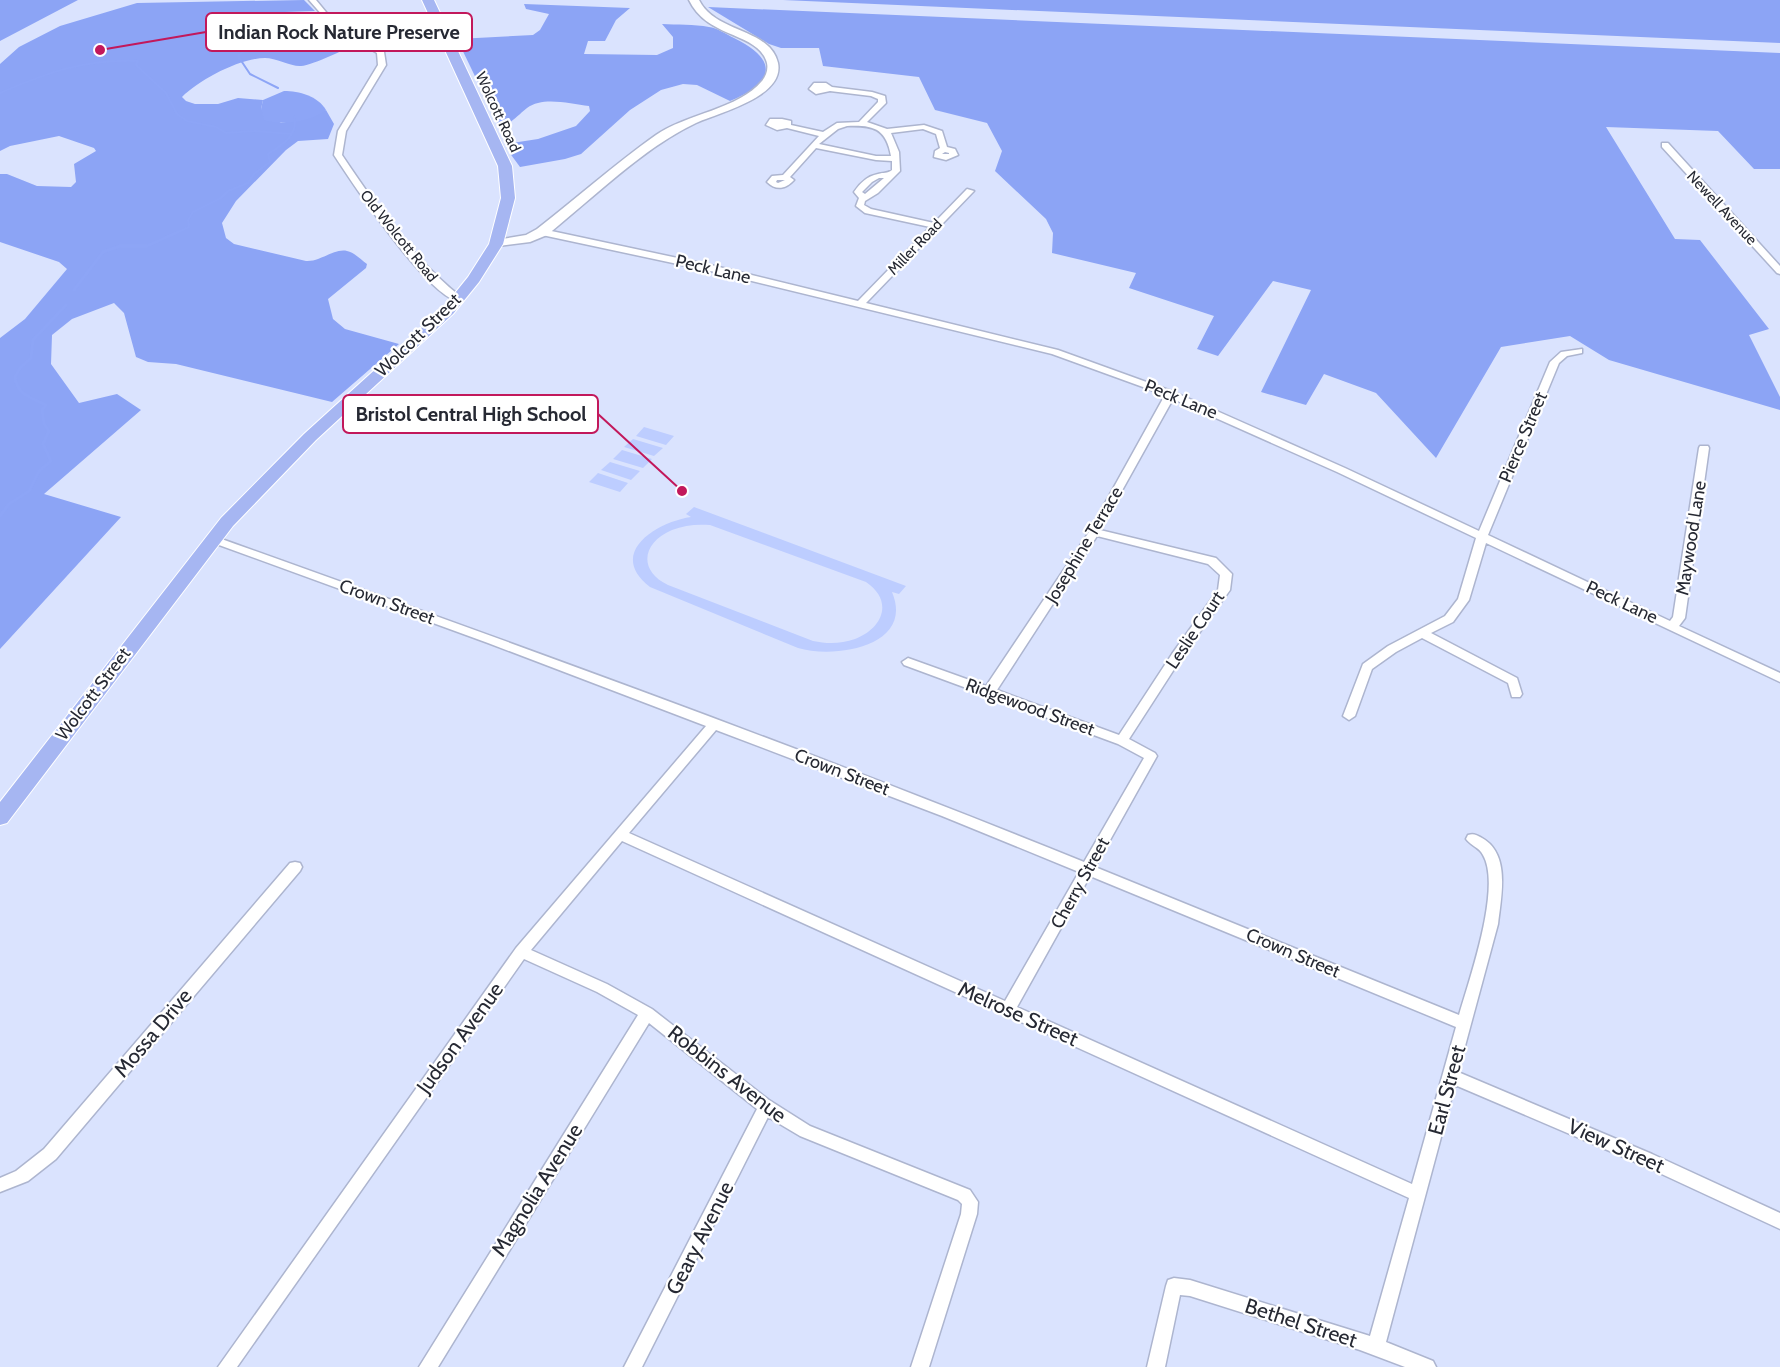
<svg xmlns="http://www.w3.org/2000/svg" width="1780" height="1367" viewBox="0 0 1780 1367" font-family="Cabin,sans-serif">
  <rect width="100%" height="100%" fill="#dae3fe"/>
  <!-- green -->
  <path fill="#bdcdff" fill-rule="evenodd" d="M644 427 674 436 666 445 636 436Z
    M633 439 663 448 654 456 624 447Z
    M622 450 652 459 643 468 613 459Z
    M610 462 640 471 631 480 601 470Z
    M598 473 628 483 620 492 589 482Z
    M694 507 906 586 899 594 892 592C915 647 834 659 798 648L650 587C606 553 657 522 691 517L686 514ZM710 525 866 582C894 601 883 628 855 639 841 644 827 644 813 641L668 585C637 570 643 542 672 530 684 525 697 524 710 525Z"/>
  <!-- forest -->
  <path fill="#8ca4f5" d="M0 0H78L0 41Z
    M304 0 315 11 285 12 265 21V26L294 33H339L358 44C344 49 314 65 301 66 292 67 276 58 265 58 240 58 199 80 182 97L186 101 195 104H218L238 98 263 100 261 109 281 123 306 118 326 110 334 124 328 139 298 141 286 150 236 201 222 223 226 238 234 244 306 261C320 262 334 248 347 251 354 252 361 260 367 264L366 268 328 299 333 319 345 329 399 344 332 402 176 364 148 362 136 357 124 313 114 303 72 319 52 335 51 364 79 403 117 394 141 410 44 494 121 517 0 649V338L25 319 67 269 59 262 0 242V174H7L37 186 71 187 76 182 74 164 96 151 94 148 59 136 10 146 0 151V64L19 47 60 26 137 3Z
    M783 0H1780V43Z
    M524 4 630 8 616 20 605 41H588L584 54 657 55 673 48V37L662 24C677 25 694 24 709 27 717 28 726 34 734 38 779 60 775 83 730 101L697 85 683 84 661 90 630 110 581 154 565 159 520 167 509 152 512 143 538 139 576 126 590 111 589 106C570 104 543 96 527 108 517 116 513 122 500 128L457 39 533 35 540 30 549 14 526 9Z
    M708 7 1780 53V169H1754L1718 131 1606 127 1675 239 1700 240 1769 329 1749 335 1780 397V410L1609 360 1570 336 1501 347 1436 458 1376 393 1324 374 1306 405 1261 392 1311 290 1273 281 1218 356 1197 349 1214 316 1129 288 1136 273 1052 253 1053 233 1046 219 995 171 1002 151 987 123 935 110 919 77 823 66 819 48H781L769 44Z"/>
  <!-- water -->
  <path fill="#8da5f6" d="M284 91C299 91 318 96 326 110 311 122 281 126 264 120L261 109 263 100Z"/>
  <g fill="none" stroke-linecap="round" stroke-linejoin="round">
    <!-- stream-far1 -->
    <path stroke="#8da5f6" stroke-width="2" d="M274 25 250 35 251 39 239 44 244 51 238 56 250 74 278 88
      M0 93C46 73 87 58 138 61L136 65 166 93 177 114 187 121 216 127 226 133 255 131 290 134
      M174 234 189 227 188 220 193 212 221 198 228 191 248 183 254 174 270 162 268 154C282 145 299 135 294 116"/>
    <!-- stream -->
    <path stroke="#8da5f6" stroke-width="3" d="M74 290 103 252 120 246H147L178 232
      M0 516 9 504 29 491 39 471 51 461 43 444 49 431 44 424 42 410 46 405C32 398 17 395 15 377L20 368 31 358 33 340 66 305"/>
    <defs>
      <path id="minor" d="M309 0H316L335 23 384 52 386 65 346 131 342 155C377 207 412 258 461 297V301C432 304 351 181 334 155L338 131 378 65 377 53 331 25Z
        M814 83H826L832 87 872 92 885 96 886 103 867 122 887 129 924 125 942 131 947 147 955 149 958 155 946 160 934 157 935 151 940 148 936 134 923 129 891 133 899 152 900 171 878 193 865 201 864 205 871 209 934 223 967 189 974 191 866 303 1058 350 1174 392 1345 468 1479 531 1550 362 1561 352 1582 349V353L1567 356 1559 363 1488 535 1670 621 1673 617 1699 448 1700 446H1708L1709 448 1685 618 1679 626 1780 673V682L1486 543 1469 600 1453 622 1431 633 1517 678 1522 694 1520 697H1512L1508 683 1422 638 1396 652 1372 669 1355 716 1349 720 1343 716 1363 664 1388 646 1445 616 1458 599 1476 538 1337 472 1173 399 1100 530 1216 558 1232 574 1230 590 1180 660 1129 739 1155 753 1157 756 1095 867 1459 1015C1469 980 1502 887 1483 855 1479 847 1471 846 1466 839L1468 835C1474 833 1476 835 1482 838 1511 854 1501 897 1498 924L1458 1072 1652 1154 1780 1213V1229L1640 1164 1455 1085 1386 1342 1433 1361 1436 1367H1405L1360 1350 1190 1296 1180 1295 1165 1367H1147L1166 1286 1168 1280 1174 1278 1190 1280 1370 1336 1409 1198 622 841 531 950 607 984 652 1009 769 1100 810 1126 970 1190 978 1202 977 1214 929 1367H911L961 1214 962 1204 958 1200 800 1136 768 1117 642 1367H624L757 1109 649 1023 438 1367H419L638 1015 597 992 524 959 237 1367H218L516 948 706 726 488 643 208 541 207 539 208 537H216C507 641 798 746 1084 862L1144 758 1118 744 904 665 902 662 908 658 986 686 1089 532 1165 395 1052 354 715 272 542 235 538 232 542 229 715 266 858 301 930 227 865 213 856 206 859 198 854 192C860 183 867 176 878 174 884 172 887 174 892 170V161L876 160 816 148 790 177 794 180C786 189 776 191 767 182L772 176 783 175 819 136 787 128 777 130 766 125 770 119H782L791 121V125L823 132 837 123 859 122 878 102V99L871 96 830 91 816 94 809 89ZM847 126C873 125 886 128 891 156H876L819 144 838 129ZM945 152 949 153V154H942ZM879 178H884L865 194 862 192 872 182ZM777 180H785L778 183 776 182ZM1097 536 1208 564 1220 575 1218 590 1172 654 1119 735 997 690ZM716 730 942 816 1079 872 1005 1001 629 833ZM1090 876 1456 1027 1412 1184 1017 1007Z
        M1662 143H1668L1780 266V274L1777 273 1662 147Z
        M295 862 300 863 302 867 300 871 56 1159 28 1181 0 1192V1178L16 1171 44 1149 290 863Z"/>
      <path id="secondary" d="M689 0H699C715 33 770 28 778 63 785 97 718 113 696 123 643 148 593 198 547 235L530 242 491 247 490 244 491 241 526 235 537 229C577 198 615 164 656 135 686 114 739 109 762 81 767 75 769 67 766 60 755 32 707 38 689 0Z"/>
      <path id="primary" d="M422 0H434L512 166 515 198 503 244 479 282 453 314 316 440 233 526 7 823 0 825V802L221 518 304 434 443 308 468 277 489 244 501 198 498 166Z"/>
    </defs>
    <!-- minor casing -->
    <use href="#minor" stroke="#adb5cf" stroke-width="3"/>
    <!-- secondary casing -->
    <use href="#secondary" stroke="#adb5cf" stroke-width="3"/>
    <!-- primary casing -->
    <use href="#primary" stroke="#fff" stroke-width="2"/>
    <!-- minor -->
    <use href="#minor" fill="#fff" fill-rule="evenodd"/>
    <!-- secondary -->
    <use href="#secondary" fill="#fff" fill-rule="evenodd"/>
    <!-- primary -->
    <use href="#primary" fill="#a6b6f2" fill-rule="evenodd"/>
  </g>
  <g text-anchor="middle" stroke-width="4.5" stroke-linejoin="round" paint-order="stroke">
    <!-- far-street labels -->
    <g font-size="15" fill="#262933" stroke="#fff">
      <text transform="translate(498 112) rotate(65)" y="5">Wolcott Road</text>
      <text transform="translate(1722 208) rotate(47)" y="5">Newell Avenue</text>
      <text transform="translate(399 236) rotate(51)" y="5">Old Wolcott Road</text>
      <text transform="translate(915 247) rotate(-46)" y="5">Miller Road</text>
    </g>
    <!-- street labels -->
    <g font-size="18" fill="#262933" stroke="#fff">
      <text transform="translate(713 269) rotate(13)" y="6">Peck Lane</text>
      <text transform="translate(418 335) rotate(-44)" y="6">Wolcott Street</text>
      <text transform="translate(1181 399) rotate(22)" y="6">Peck Lane</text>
      <text transform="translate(1523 437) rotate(-67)" y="6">Pierce Street</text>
      <text transform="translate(1691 538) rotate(-81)" y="6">Maywood Lane</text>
      <text transform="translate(1084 545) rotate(-59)" y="6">Josephine Terrace</text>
      <text transform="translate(387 602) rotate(20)" y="6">Crown Street</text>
      <text transform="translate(1622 602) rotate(25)" y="6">Peck Lane</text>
      <text transform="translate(1195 630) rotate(-56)" y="6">Leslie Court</text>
      <text transform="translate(93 694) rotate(-53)" y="6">Wolcott Street</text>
      <text transform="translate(1030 707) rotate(20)" y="6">Ridgewood Street</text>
      <text transform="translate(842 772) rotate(21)" y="6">Crown Street</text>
      <text transform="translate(1080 883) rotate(-61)" y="6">Cherry Street</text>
      <text transform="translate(1293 953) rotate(23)" y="6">Crown Street</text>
    </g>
    <!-- near-street labels -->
    <g font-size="21" fill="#262933" stroke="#fff">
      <text transform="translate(1018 1014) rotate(24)" y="7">Melrose Street</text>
      <text transform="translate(153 1033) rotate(-50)" y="7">Mossa Drive</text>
      <text transform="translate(460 1038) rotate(-54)" y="7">Judson Avenue</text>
      <text transform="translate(727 1074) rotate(38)" y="7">Robbins Avenue</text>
      <text transform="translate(1447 1090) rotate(-75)" y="7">Earl Street</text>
      <text transform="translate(1616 1146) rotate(24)" y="7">View Street</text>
      <text transform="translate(537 1190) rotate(-58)" y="7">Magnolia Avenue</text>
      <text transform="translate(700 1238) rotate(-63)" y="7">Geary Avenue</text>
      <text transform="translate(1301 1323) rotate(18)" y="7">Bethel Street</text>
    </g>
  </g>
  <!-- callouts -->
  <path fill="none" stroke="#c2185b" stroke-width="2" d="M100 50L206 32M682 491L598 414"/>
  <g fill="#c2185b" stroke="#fff" stroke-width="2">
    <circle cx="100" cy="50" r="6"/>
    <circle cx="682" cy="491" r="6"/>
  </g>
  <g fill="#fff" stroke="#c2185b" stroke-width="2">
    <rect x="206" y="13" width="266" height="38" rx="6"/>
    <rect x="343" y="395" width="255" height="38" rx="6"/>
  </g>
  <g font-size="20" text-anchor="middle" font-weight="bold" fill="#262933">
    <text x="339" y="39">Indian Rock Nature Preserve</text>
    <text x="471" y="421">Bristol Central High School</text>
  </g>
</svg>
